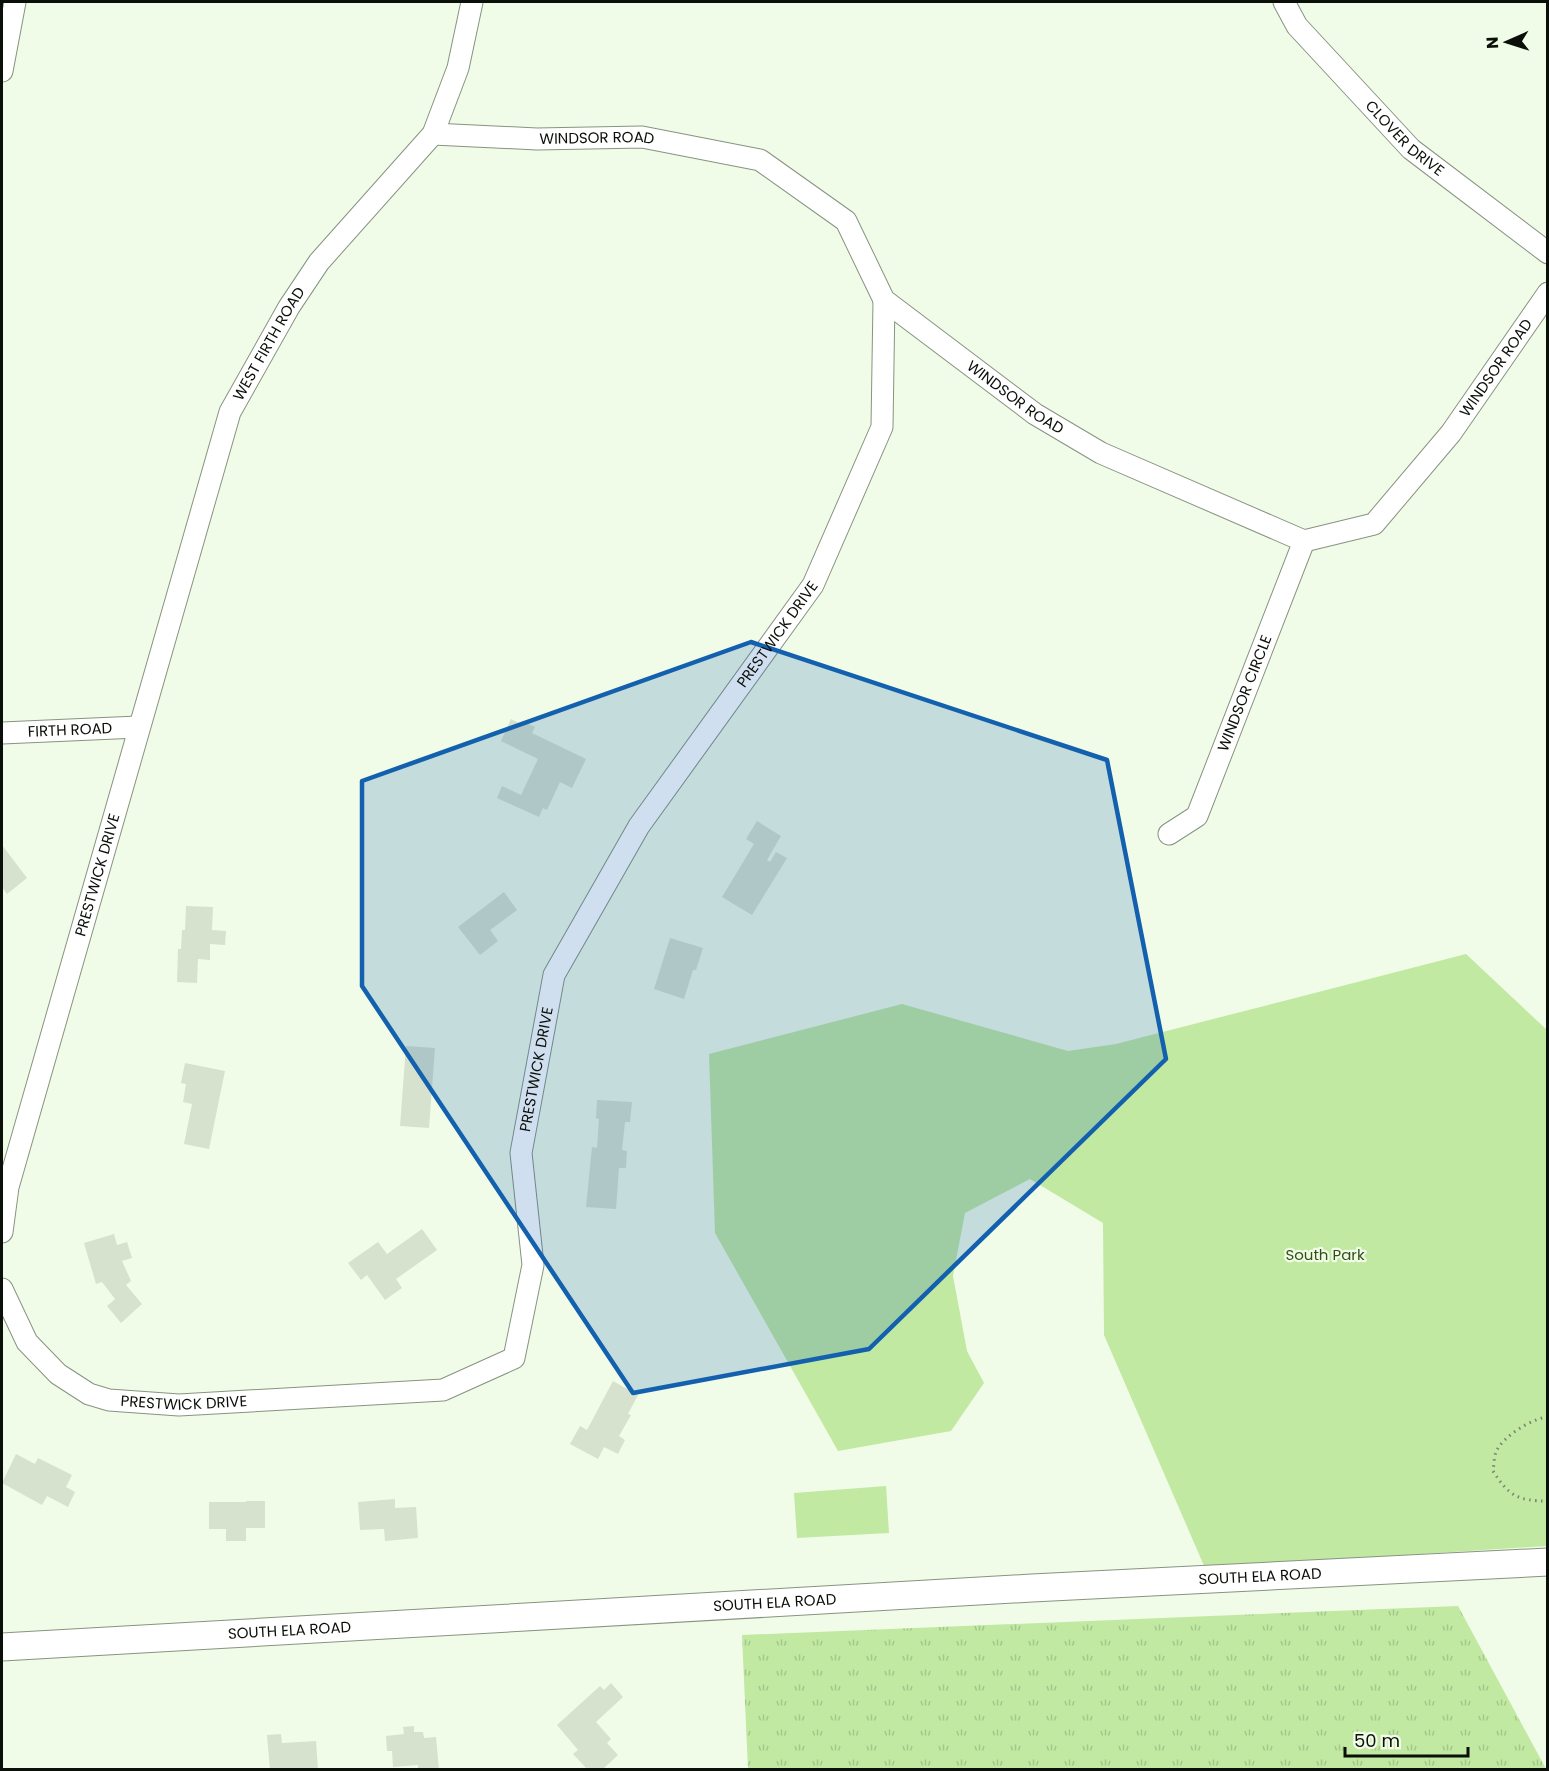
<svg xmlns="http://www.w3.org/2000/svg" width="1549" height="1771" viewBox="0 0 1549 1771" font-family="Poppins,sans-serif">
  <defs>
    <pattern id="grass-tufts" width="24" height="20" patternUnits="userSpaceOnUse" patternTransform="scale(1.5)"><rect width="24" height="20" fill="#c1e9a2"/><path d="M3 7l-1-3M5 7V3M7 7l1-3M15 17l-1-3M17 17v-4M19 17l1-3" fill="none" stroke="#a4c78a"/></pattern>
  </defs>
  <rect width="100%" height="100%" fill="#f0fce7"/>
  <!-- grass -->
  <path fill="url(#grass-tufts)" d="M1458 1606 1546 1769H748L742 1635Z"/>
  <!-- park -->
  <path fill="#c1e9a2" d="M1466 954 1547 1030V1546L1205 1568 1104 1335 1103 1223 1030 1179 965 1213 953 1276 967 1351 984 1383 951 1431 838 1451 715 1233 709 1054 902 1004 1068 1051 1116 1044Z
    M886 1486 889 1533 797 1538 794 1493Z"/>
  <!-- building -->
  <path fill="#d6e2cd" d="M511 719 521 724 522 721 535 727 532 733 586 759 572 788 560 782 547 810 543 808 539 817 497 798 502 786 521 795 538 759 501 741Z
    M757 821 781 836 767 860 770 862 776 852 787 858 752 915 722 897 754 844 746 839Z
    M2 845 27 878 7 894 2 887Z
    M504 892 517 910 490 930 498 941 480 955 458 927Z
    M186 906 213 907 212 930 226 931 225 945 210 944V960L198 959 197 983 177 982 178 949H181L182 930H185Z
    M670 938 703 948 696 970H693L684 999 654 989Z
    M406 1046 435 1048 429 1128 400 1126Z
    M185 1063 225 1071 209 1149 184 1144 192 1104 183 1102 186 1084 181 1083Z
    M597 1100 632 1102 630 1122H625L622 1150 627 1151 626 1168H619L616 1209 586 1207 592 1147 597 1148 599 1119 596 1118Z
    M422 1229 437 1250 396 1279 402 1288 385 1300 367 1275 361 1280 348 1263 378 1242 387 1254Z
    M114 1234 117 1245 127 1242 132 1258 122 1261 131 1281 126 1285 142 1304 121 1323 107 1306 115 1299 102 1282 96 1284 84 1243Z
    M613 1381 638 1395 628 1414 631 1415 619 1436 625 1440 618 1454 604 1447 598 1459 570 1444 580 1426 587 1430Z
    M16 1454 35 1464 38 1458 72 1475 66 1487 75 1492 68 1507 47 1496 42 1505 2 1483Z
    M395 1499V1508L416 1507 418 1538 385 1541 384 1529 360 1530 358 1502Z
    M246 1501H265V1528H246V1541H226V1529H209V1502H246Z
    M611 1683 623 1697 596 1722 611 1739 607 1743 618 1755 602 1770H590L588 1767 587 1769 573 1754 578 1750 557 1725 600 1686 604 1690Z
    M414 1726V1732H423L424 1738 436 1737 439 1770H418V1765L393 1767 392 1751H387L386 1736 404 1734 403 1727Z
    M281 1734 282 1743 316 1741 318 1770H270L267 1735Z"/>
  <g fill="none" stroke-linecap="round" stroke-linejoin="round">
    <defs>
      <g id="minor">
        <path id="s1" d="M1284 2 1297 26 1411 149 1548 253"/>
        <path d="M2 71 15 2"/>
        <path id="s2" d="M433 134 537 139 642 137 760 160 846 221 884 300 1035 414 1101 453 1304 541 1374 524 1451 433 1548 293"/>
        <path id="s3" d="M2 733 138 727"/>
        <path id="s4" d="M1169 834 1197 816 1304 541"/>
        <path id="s5" d="M2 1232 8 1187 230 412 289 307 319 262 433 134 458 68 472 2"/>
        <path id="s6" d="M2 1289 27 1342 58 1374 89 1394 109 1400 179 1405 443 1390 514 1358 533 1265 521 1153 554 975 639 826 813 585 882 427 884 300"/>
      </g>
      <g id="major">
        <path id="s7" d="M2 1647 1032 1588 1548 1562"/>
      </g>
    </defs>
    <!-- minor casing -->
    <use href="#minor" stroke="#889380" stroke-width="23"/>
    <!-- major casing -->
    <use href="#major" stroke="#889380" stroke-width="29"/>
    <!-- path -->
    <path stroke="#7a8275" stroke-width="3" stroke-dasharray="1.5 4.5" stroke-linecap="butt" d="M1548 1417C1532 1418 1502 1437 1496 1452 1494 1457 1494 1465 1493 1471 1509 1496 1518 1501 1548 1501"/>
    <!-- minor -->
    <use href="#minor" stroke="#fff" stroke-width="21"/>
    <!-- major -->
    <use href="#major" stroke="#fff" stroke-width="27"/>
  </g>
  <!-- marked area -->
  <path fill="#1360af" fill-opacity="0.2" stroke="#1360af" stroke-width="4.5" stroke-linejoin="round" d="M751 642 1107 760 1166 1059 869 1349 633 1393 362 986V781Z"/>
  <g text-anchor="middle" stroke-width="4.5" stroke-linejoin="round" paint-order="stroke">
    <!-- street labels -->
    <g font-size="15" fill="#0b0f09" stroke="#f0fce7">
      <text dy="5" stroke="none"><textPath href="#s1" startOffset="183">CLOVER DRIVE</textPath></text>
      <text dy="5" stroke="none"><textPath href="#s2" startOffset="164">WINDSOR ROAD</textPath></text>
      <text dy="5" stroke="none"><textPath href="#s5" startOffset="930">WEST FIRTH ROAD</textPath></text>
      <text dy="5" stroke="none"><textPath href="#s2" startOffset="1280">WINDSOR ROAD</textPath></text>
      <text dy="5" stroke="none"><textPath href="#s2" startOffset="686">WINDSOR ROAD</textPath></text>
      <text dy="5" stroke="none"><textPath href="#s6" startOffset="1370">PRESTWICK DRIVE</textPath></text>
      <text dy="5" stroke="none"><textPath href="#s4" startOffset="165">WINDSOR CIRCLE</textPath></text>
      <text dy="5" stroke="none"><textPath href="#s3" startOffset="68">FIRTH ROAD</textPath></text>
      <text dy="5" stroke="none"><textPath href="#s5" startOffset="370">PRESTWICK DRIVE</textPath></text>
      <text dy="5" stroke="none"><textPath href="#s6" startOffset="866">PRESTWICK DRIVE</textPath></text>
      <text dy="5" stroke="none"><textPath href="#s6" startOffset="236">PRESTWICK DRIVE</textPath></text>
      <text dy="5" stroke="none"><textPath href="#s7" startOffset="1260">SOUTH ELA ROAD</textPath></text>
      <text dy="5" stroke="none"><textPath href="#s7" startOffset="774">SOUTH ELA ROAD</textPath></text>
      <text dy="5" stroke="none"><textPath href="#s7" startOffset="288">SOUTH ELA ROAD</textPath></text>
    </g>
    <!-- park labels -->
    <g font-size="15" fill="#324f14" stroke="#f0fce7">
      <text x="1325" y="1260">South Park</text>
    </g>
  </g>
  <!-- border -->
  <rect width="1549" height="1771" fill="none" stroke="#0b0f09" stroke-width="6"/>
  <!-- north arrow -->
  <g transform="translate(1507 42) rotate(267)" stroke="#f0fce7" stroke-width="4.5" paint-order="stroke">
  <path d="M0-4.5L10 22L0 15L-10 22Z" fill="#0b0f09"/>
  <text y="-9" font-size="16" font-weight="bold" text-anchor="middle" fill="#0b0f09">N</text>
  </g>
  <!-- scale -->
  <path d="M1345 1747v9h123v-9" fill="none" stroke="#0b0f09" stroke-width="3"/>
  <text x="1354" y="1747" font-size="18" fill="#0b0f09" stroke="#f0fce7" stroke-width="4.5" paint-order="stroke">50 m</text>
</svg>
